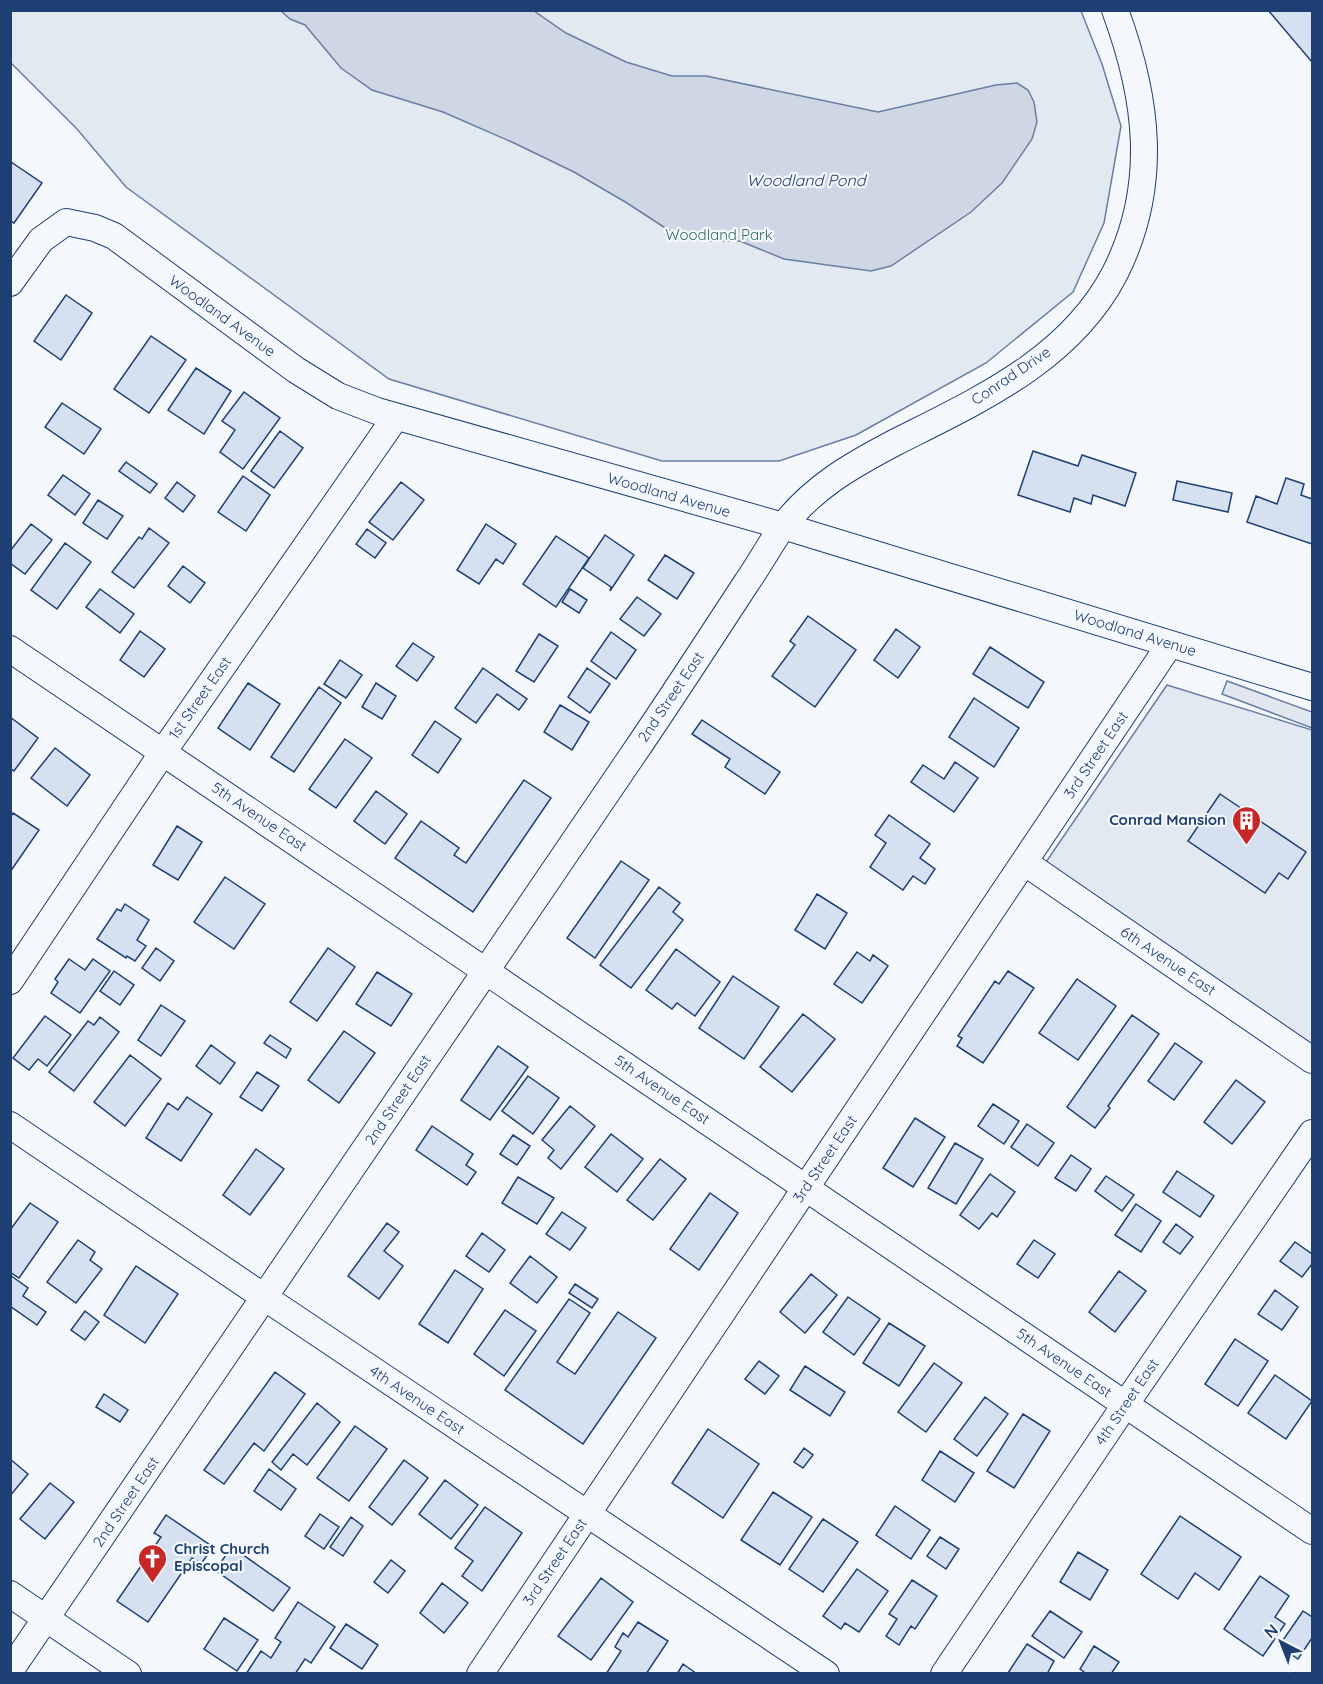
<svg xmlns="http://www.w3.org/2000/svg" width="1323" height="1684" viewBox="0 0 1323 1684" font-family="Quicksand,sans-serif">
  <rect width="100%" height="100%" fill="#f4f7fb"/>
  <!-- green -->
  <path fill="#e3e9f0" stroke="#687fa3" stroke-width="1.5" d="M11 10 1081 11 1102 64 1121 126 1104 223 1073 292 986 363 856 435 779 461H662L389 379 126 187 77 129 11 63Z
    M1167 685 1312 730V1044L1044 865Z"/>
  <!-- parking -->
  <path fill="#e3e8f0" stroke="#687fa3" stroke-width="1.5" d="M1227 681 1312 712V728L1222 694Z"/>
  <!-- water -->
  <path fill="#cfd7e4" stroke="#687fa3" stroke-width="1.5" d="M281 11H534L566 33 626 62 672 76H706L878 112 996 85 1017 83 1028 90 1034 102 1037 122 1032 139 1002 183 971 212 891 266 871 271 784 259 740 241H711L679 237 627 203 574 172 514 143 443 112 372 90 341 68 305 25 290 19Z"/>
  <!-- building -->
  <path fill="#d5e0f0" stroke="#1d3f73" stroke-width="1.5" d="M1268 10H1312V62Z
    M11 162 42 183 14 223 10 221Z
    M66 295 92 313 61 360 34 341Z
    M151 336 186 360 149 413 114 389Z
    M196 368 231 391 204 434 168 410Z
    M244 392 280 418 243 469 220 452 235 430 222 421Z
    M62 403 101 429 84 454 45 427Z
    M280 431 303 448 274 488 251 471Z
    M1033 451 1078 466 1082 455 1136 473 1125 506 1093 495 1091 504 1074 498 1070 512 1018 495Z
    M126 462 157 484 150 493 119 471Z
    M63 475 90 494 75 515 48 495Z
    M243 476 270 495 246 531 218 512Z
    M1286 478 1304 484 1301 495 1312 499V544L1247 522 1256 496 1277 504Z
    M1177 481 1232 493 1228 512 1173 500Z
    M177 482 195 496 183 512 165 498Z
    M401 482 424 500 393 540 369 522Z
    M98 500 123 516 107 539 83 523Z
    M31 524 52 540 25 574 10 563V551Z
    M486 524 516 544 503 564 496 559 479 584 457 570Z
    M149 528 169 543 134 588 112 572 139 537 142 539Z
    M367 529 386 543 375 558 356 544Z
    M605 535 634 555 610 591 611 587 583 568Z
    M556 536 589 558 556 607 523 584Z
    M65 543 91 562 57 609 31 590Z
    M665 555 694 573 677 599 648 580Z
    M183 566 205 583 190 603 168 586Z
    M100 589 134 614 120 633 86 607Z
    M570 589 587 600 579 613 562 602Z
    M637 597 661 614 644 636 620 619Z
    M808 616 856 650 815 707 772 676 795 645 790 641Z
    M896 629 920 647 898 678 874 660Z
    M140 631 165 649 144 677 120 660Z
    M611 632 636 650 616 679 591 661Z
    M539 634 558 646 534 682 516 671Z
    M413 643 434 657 417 681 396 666Z
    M990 647 1044 682 1028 708 973 674Z
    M340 660 362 675 346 698 324 684Z
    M483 668 527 699 519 710 497 694 476 723 455 708Z
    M587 668 610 684 590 713 568 697Z
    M248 683 280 704 250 750 218 728Z
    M376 683 396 696 382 719 362 707Z
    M319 687 341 703 294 772 271 757Z
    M974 698 1019 728 994 767 949 737Z
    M560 705 589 722 572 750 544 732Z
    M10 717 38 738 14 771 10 768Z
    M702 720 780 772 765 794 725 767 730 759 692 734Z
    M435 721 461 739 438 773 412 755Z
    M345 739 372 758 336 808 309 789Z
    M55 748 90 775 67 806 31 778Z
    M955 762 978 778 954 812 911 782 923 765 944 779Z
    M524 780 551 798 473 912 395 858 421 821 459 848 454 855 466 863Z
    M376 791 407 814 385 844 354 821Z
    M1220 794 1306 852 1288 879 1279 873 1265 893 1188 841Z
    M13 813 39 830 10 872V817Z
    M889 815 930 844 920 858 935 869 925 884 913 876 903 890 870 867 886 843 875 835Z
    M177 826 202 842 178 880 153 865Z
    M621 861 649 880 595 958 567 938Z
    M225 877 265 904 234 949 194 922Z
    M659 887 680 903 673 912 683 920 631 988 600 965Z
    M817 894 847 913 825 949 795 930Z
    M125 904 149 920 137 940 146 946 135 961 127 956 126 958 97 939 117 909 121 911Z
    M156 948 174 961 160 981 142 968Z
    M328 948 355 967 317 1021 290 1002Z
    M676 949 720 982 695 1016 677 1003 672 1009 646 990Z
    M857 952 870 961 873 955 888 966 862 1003 834 984Z
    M69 959 85 970 93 959 110 971 80 1013 51 993 58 982 55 979Z
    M114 971 134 985 120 1005 100 991Z
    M1008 971 1034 988 983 1063 957 1046 962 1038 958 1036 995 981 999 984Z
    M377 972 412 994 391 1026 356 1004Z
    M733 976 779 1007 744 1059 699 1028Z
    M1077 979 1116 1006 1078 1060 1039 1033Z
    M161 1005 185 1021 161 1056 138 1040Z
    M803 1014 835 1039 792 1092 760 1067Z
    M1132 1015 1159 1034 1108 1106 1110 1108 1095 1128 1067 1107Z
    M45 1016 71 1035 47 1066 38 1059 29 1070 13 1058Z
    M100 1017 119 1032 74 1091 49 1072 88 1021 94 1025Z
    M344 1031 375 1053 339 1103 308 1080Z
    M270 1035 291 1049 286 1058 264 1043Z
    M1175 1043 1202 1062 1174 1100 1148 1081Z
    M211 1045 235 1063 220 1084 196 1066Z
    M498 1046 528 1067 490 1120 461 1100Z
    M130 1055 161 1079 125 1126 94 1102Z
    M257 1072 279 1086 262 1111 240 1097Z
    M528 1076 559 1098 533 1134 502 1111Z
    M1236 1080 1265 1102 1232 1144 1204 1122Z
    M187 1097 212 1114 181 1161 146 1138 168 1103 178 1110Z
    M993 1104 1019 1121 1004 1144 978 1126Z
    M570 1106 595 1126 561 1169 548 1158 554 1150 542 1140Z
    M915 1118 945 1137 913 1187 883 1168Z
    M1027 1124 1054 1143 1038 1166 1011 1147Z
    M432 1126 473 1154 466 1165 476 1172 467 1185 416 1150Z
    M611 1134 643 1159 617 1192 585 1167Z
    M513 1135 530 1146 517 1165 500 1154Z
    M955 1143 983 1159 956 1204 928 1188Z
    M256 1149 284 1169 250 1215 223 1195Z
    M1071 1155 1091 1169 1076 1191 1055 1178Z
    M660 1159 686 1179 653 1220 627 1200Z
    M1177 1171 1214 1196 1200 1217 1163 1192Z
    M990 1174 1015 1192 997 1217 992 1213 979 1229 960 1215Z
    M1106 1176 1134 1195 1122 1211 1095 1191Z
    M518 1177 554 1198 537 1224 502 1203Z
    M710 1193 738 1213 699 1270 670 1249Z
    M30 1203 58 1222 19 1278 10 1272V1230Z
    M1136 1204 1161 1221 1141 1252 1115 1235Z
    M562 1212 586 1228 570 1250 546 1234Z
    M387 1223 399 1232 384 1251 403 1266 379 1299 348 1276Z
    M1176 1224 1193 1237 1180 1254 1163 1242Z
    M482 1233 505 1250 489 1272 466 1256Z
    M78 1240 95 1252 90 1260 102 1269 76 1303 47 1282Z
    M1034 1240 1055 1254 1038 1278 1017 1264Z
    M1295 1242 1312 1254V1264L1302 1277 1280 1261Z
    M530 1256 557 1277 537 1303 510 1283Z
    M136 1266 178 1294 145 1343 104 1315Z
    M455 1270 483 1289 448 1343 419 1324Z
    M1119 1271 1146 1291 1115 1332 1089 1312Z
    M811 1274 837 1295 805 1333 780 1312Z
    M10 1275 28 1288 23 1296 46 1312 37 1325 10 1306Z
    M575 1284 598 1299 592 1308 569 1293Z
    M1275 1290 1298 1307 1282 1330 1258 1314Z
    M848 1297 880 1319 854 1355 823 1332Z
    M569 1299 590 1313 557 1362 575 1374 618 1312 656 1338 583 1444 505 1390Z
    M505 1310 536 1331 504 1376 474 1354Z
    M85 1311 99 1322 85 1340 71 1330Z
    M889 1323 925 1346 899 1386 863 1363Z
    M1235 1339 1268 1361 1238 1406 1205 1384Z
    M759 1361 779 1376 765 1394 745 1379Z
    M934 1363 962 1383 926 1432 898 1412Z
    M805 1366 845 1392 830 1416 790 1390Z
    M275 1372 305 1394 264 1451 254 1443 224 1484 204 1470Z
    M1275 1375 1312 1401 1286 1439 1248 1413Z
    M104 1394 128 1410 120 1422 96 1407Z
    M985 1397 1008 1414 977 1456 954 1439Z
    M317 1403 340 1422 307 1465 293 1454 281 1470 272 1462Z
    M1023 1414 1050 1431 1014 1488 987 1471Z
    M355 1426 387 1449 349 1501 317 1478Z
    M708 1429 759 1464 723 1518 672 1483Z
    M804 1448 813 1455 803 1468 794 1462Z
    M940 1451 974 1473 955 1502 922 1480Z
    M10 1459 28 1474 10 1496Z
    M404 1460 428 1478 392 1525 369 1507Z
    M269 1469 296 1489 281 1510 254 1491Z
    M445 1480 478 1505 451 1539 419 1514Z
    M50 1483 74 1502 45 1539 20 1519Z
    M773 1492 812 1517 780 1565 741 1540Z
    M895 1506 930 1530 911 1559 876 1535Z
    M485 1507 522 1533 482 1591 462 1576 473 1561 455 1548Z
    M320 1514 339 1527 324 1549 305 1536Z
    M166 1515 213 1547 201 1564 192 1558 148 1622 117 1601 161 1537 154 1533Z
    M1180 1516 1241 1557 1219 1590 1195 1573 1178 1599 1141 1574Z
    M351 1517 363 1526 343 1556 330 1547Z
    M823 1519 858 1542 823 1592 789 1569Z
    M940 1537 959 1549 946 1569 927 1556Z
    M232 1547 290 1588 273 1611 215 1570Z
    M1078 1552 1108 1570 1090 1600 1060 1582Z
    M391 1560 405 1571 388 1593 374 1582Z
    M857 1569 888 1591 859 1632 845 1623 841 1629 823 1616Z
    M1260 1576 1289 1596 1275 1617 1285 1624 1263 1656 1224 1629Z
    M601 1578 633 1602 591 1660 558 1636Z
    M912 1580 937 1596 915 1629 911 1626 899 1645 886 1636 897 1619 889 1614Z
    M442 1583 468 1603 444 1633 420 1613Z
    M298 1602 335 1627 311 1663 305 1659 295 1674H246L261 1651 271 1658 281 1642 275 1638Z
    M1050 1611 1082 1632 1064 1658 1032 1636Z
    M1303 1611 1312 1617V1638L1298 1659 1279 1646Z
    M224 1618 258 1640 237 1671 204 1649Z
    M638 1622 668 1641 646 1674H606L621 1651 615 1647 623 1633 628 1637Z
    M346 1624 378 1645 362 1669 330 1648Z
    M1027 1644 1054 1661 1047 1674 1008 1673Z
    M1094 1646 1119 1662 1111 1674H1087L1080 1669Z
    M683 1664 697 1674H677Z"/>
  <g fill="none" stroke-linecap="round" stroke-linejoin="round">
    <defs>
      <path id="minor" d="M10 283 41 240 66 222 95 228 114 236 296 370 338 396 377 411 783 526 1312 687
        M10 649 1312 1531
        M1024 862 1312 1060
        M10 981 163 752 395 418
        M10 1125 264 1297 826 1674
        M10 1594 128 1674
        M10 1671C219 1367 423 1060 632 756 671 699 709 640 747 582 759 565 769 546 781 529 811 488 852 465 896 442 979 400 1070 360 1115 273 1159 186 1148 99 1115 10
        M480 1674 1170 644
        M944 1674 1125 1405 1312 1133"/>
    </defs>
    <!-- minor casing -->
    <use href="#minor" stroke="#1d3f73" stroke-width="28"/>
    <!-- minor -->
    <use href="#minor" stroke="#f4f7fb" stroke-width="26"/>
  </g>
  <!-- icons -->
  <defs>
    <symbol id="building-pin" viewBox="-11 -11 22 30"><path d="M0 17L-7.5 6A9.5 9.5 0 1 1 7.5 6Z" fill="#c62828" stroke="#f4f7fb"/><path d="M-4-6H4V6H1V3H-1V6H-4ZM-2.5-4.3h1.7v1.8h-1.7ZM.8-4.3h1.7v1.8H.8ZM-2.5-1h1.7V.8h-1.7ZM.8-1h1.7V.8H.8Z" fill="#fff"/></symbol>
    <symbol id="church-pin" viewBox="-11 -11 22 30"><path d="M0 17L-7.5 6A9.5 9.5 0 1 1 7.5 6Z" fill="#c62828" stroke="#f4f7fb"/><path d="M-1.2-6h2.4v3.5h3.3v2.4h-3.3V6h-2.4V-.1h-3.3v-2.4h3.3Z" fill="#fff"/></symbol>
  </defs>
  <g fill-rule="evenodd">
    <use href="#building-pin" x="1230" y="804" width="33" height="45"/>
    <use href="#church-pin" x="136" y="1542" width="33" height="45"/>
  </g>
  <g text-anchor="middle" stroke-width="4.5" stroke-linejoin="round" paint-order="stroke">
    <!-- park labels -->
    <g font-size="15" fill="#2c6c60" stroke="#f4f7fb">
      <text x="719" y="240">Woodland Park</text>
    </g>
    <!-- street labels -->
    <g font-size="15" fill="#1d3f73" stroke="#f4f7fb">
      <text transform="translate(222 316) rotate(36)" y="5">Woodland Avenue</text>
      <text transform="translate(1011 376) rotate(-34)" y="5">Conrad Drive</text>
      <text transform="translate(669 495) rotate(16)" y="5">Woodland Avenue</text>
      <text transform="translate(1135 633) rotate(17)" y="5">Woodland Avenue</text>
      <text transform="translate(671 697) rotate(-56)" y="5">2nd Street East</text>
      <text transform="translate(200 698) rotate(-55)" y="5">1st Street East</text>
      <text transform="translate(1096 755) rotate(-56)" y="5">3rd Street East</text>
      <text transform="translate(259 817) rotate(34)" y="5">5th Avenue East</text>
      <text transform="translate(1168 961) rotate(34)" y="5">6th Avenue East</text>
      <text transform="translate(662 1090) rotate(34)" y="5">5th Avenue East</text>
      <text transform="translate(398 1100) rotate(-56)" y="5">2nd Street East</text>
      <text transform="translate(825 1159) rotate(-56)" y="5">3rd Street East</text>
      <text transform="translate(1064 1363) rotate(34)" y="5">5th Avenue East</text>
      <text transform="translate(417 1400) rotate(34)" y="5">4th Avenue East</text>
      <text transform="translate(1127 1402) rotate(-56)" y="5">4th Street East</text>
      <text transform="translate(126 1502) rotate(-56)" y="5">2nd Street East</text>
      <text transform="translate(555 1562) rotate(-56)" y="5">3rd Street East</text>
    </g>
    <!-- poi labels -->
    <g font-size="15" font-weight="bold" fill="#1d3f73" stroke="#f4f7fb" text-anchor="end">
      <text x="1226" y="825">Conrad Mansion</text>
      <text x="174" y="1554" text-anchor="start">Christ Church<tspan x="174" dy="17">Episcopal</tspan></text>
    </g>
    <!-- water labels -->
    <g font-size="16" font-style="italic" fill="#1d3f73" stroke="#f4f7fb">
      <text x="806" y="186">Woodland Pond</text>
    </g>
  </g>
  <!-- border -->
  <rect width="1323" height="1684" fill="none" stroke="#1d3f73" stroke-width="24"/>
  <!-- north arrow -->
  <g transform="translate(1281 1642) rotate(318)" stroke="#f4f7fb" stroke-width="4.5" paint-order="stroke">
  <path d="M0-4.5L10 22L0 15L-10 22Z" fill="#1d3f73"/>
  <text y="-9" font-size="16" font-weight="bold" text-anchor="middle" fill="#1d3f73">N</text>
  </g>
</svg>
